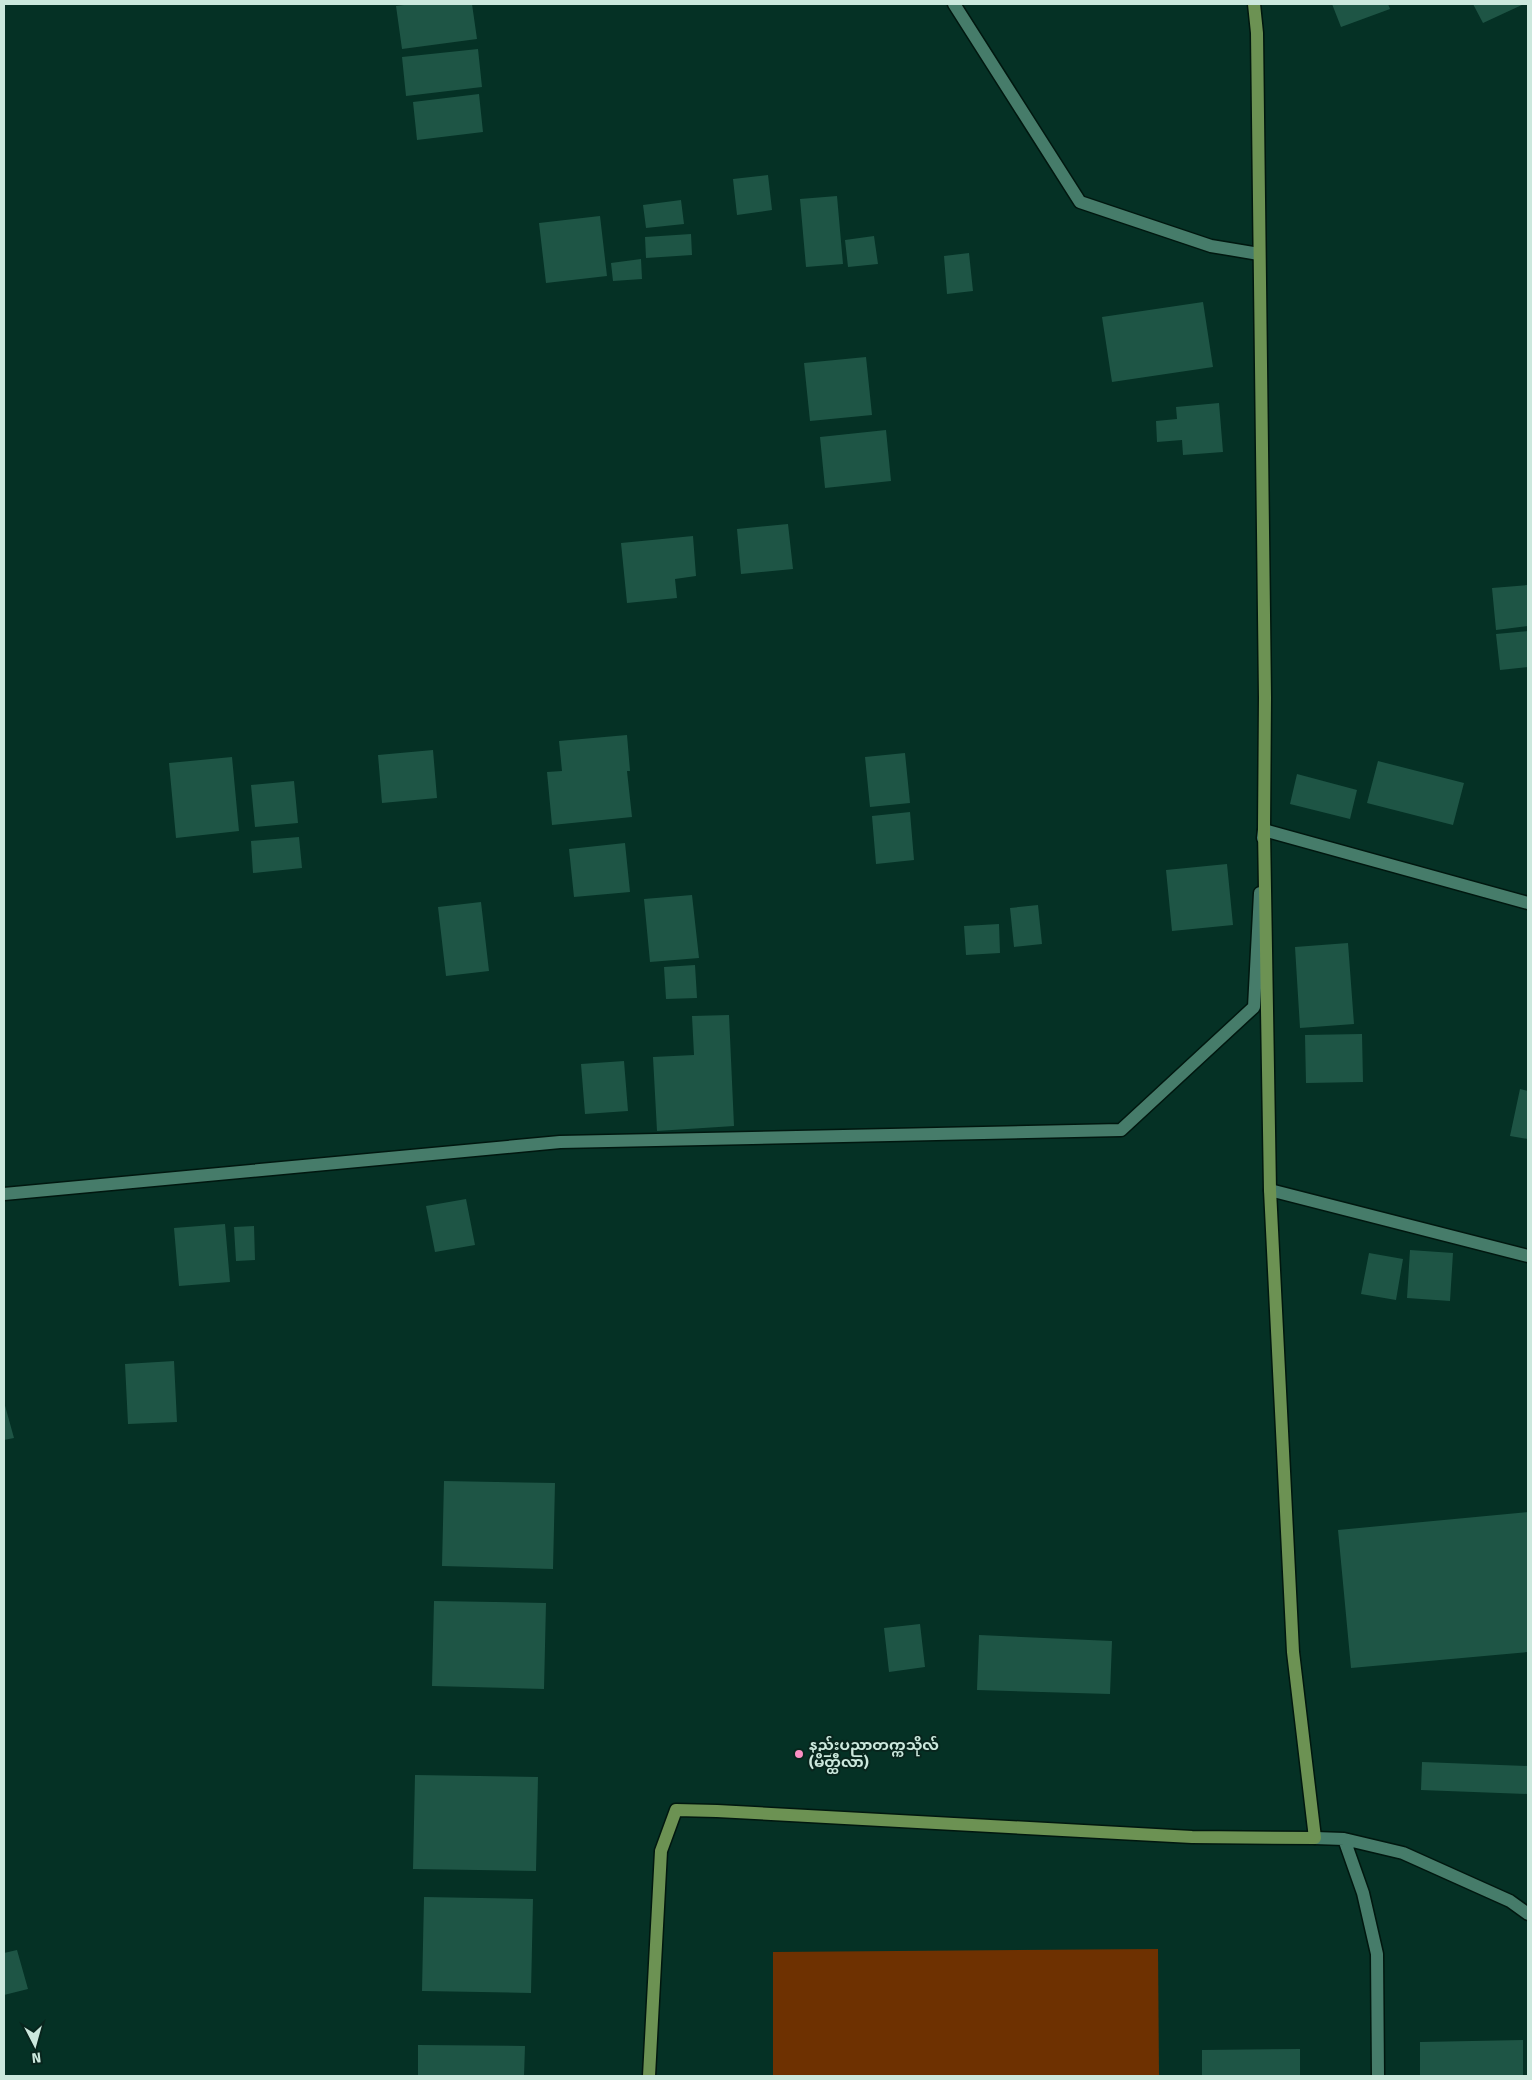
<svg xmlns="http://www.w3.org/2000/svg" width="1532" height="2080" viewBox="0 0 1532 2080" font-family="'Fira Sans','Noto Sans Myanmar',sans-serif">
  <rect width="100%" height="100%" fill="#053125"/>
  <!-- green -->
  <path fill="#6e3101" d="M1158 1949 1159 2076H773V1952Z"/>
  <!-- building -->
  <path fill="#1e5545" d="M412 4H472L477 39 402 49 396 6Z
    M1332 4H1388L1390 9 1341 27Z
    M1473 4H1524L1483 23Z
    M478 49 482 87 406 96 402 57Z
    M479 94 483 132 417 140 413 102Z
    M768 175 772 210 737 215 733 179Z
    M837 196 843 264 806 267 800 199Z
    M681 200 684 224 646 228 643 205Z
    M600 216 607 276 546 283 539 223Z
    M691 234 692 255 646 258 645 237Z
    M874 236 878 264 848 267 845 240Z
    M969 253 973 291 947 294 944 256Z
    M641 259 642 279 613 281 611 263Z
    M1203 302 1213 367 1112 382 1102 317Z
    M866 357 872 415 810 421 804 363Z
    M1219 403 1223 452 1183 455 1182 440 1157 442 1156 421 1177 419 1176 407Z
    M886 430 891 481 825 488 820 437Z
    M788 524 793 569 741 574 737 529Z
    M693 536 696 576 675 579 677 598 627 603 621 543Z
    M1528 585V626L1496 630 1492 588Z
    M1528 631V667L1500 670 1496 634Z
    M627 735 630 771H627L632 817 552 825 547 772 562 771 559 741Z
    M433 750 437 798 382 803 378 755Z
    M905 753 910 803 870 807 865 757Z
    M232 757 239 831 176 838 169 763Z
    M1378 761 1464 783 1453 825 1367 803Z
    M1297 774 1357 790 1350 819 1290 804Z
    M294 781 298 823 255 827 251 785Z
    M910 812 914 860 876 864 872 816Z
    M299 837 302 868 253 873 251 841Z
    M625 843 630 892 574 897 569 849Z
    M1227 864 1233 925 1172 931 1166 870Z
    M692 895 699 958 650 962 644 899Z
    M481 902 489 971 446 976 438 907Z
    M1038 905 1042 944 1014 947 1010 908Z
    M999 924 1000 953 966 955 964 926Z
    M1348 943 1354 1024 1300 1028 1295 947Z
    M695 965 697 998 666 999 664 967Z
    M729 1015 734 1126 657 1131 653 1057 694 1055 692 1016Z
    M1362 1034 1363 1082 1306 1083 1305 1035Z
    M624 1061 628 1111 585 1114 581 1064Z
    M1520 1089 1528 1091V1139L1510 1136Z
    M466 1199 475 1245 435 1252 426 1206Z
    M225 1224 230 1282 179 1286 174 1228Z
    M254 1226 255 1260 236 1261 234 1227Z
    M1410 1250 1453 1253 1450 1301 1407 1298Z
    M1369 1253 1403 1259 1396 1300 1361 1294Z
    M174 1361 177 1422 128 1424 125 1364Z
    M4 1402 14 1438 4 1440Z
    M444 1481 555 1483 553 1569 442 1566Z
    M1528 1512V1652L1351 1668 1338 1530Z
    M434 1601 546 1603 544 1689 432 1686Z
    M920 1624 925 1667 889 1672 884 1628Z
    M979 1635 1112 1641 1110 1694 977 1690Z
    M1422 1762 1528 1766V1794L1421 1790Z
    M415 1775 538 1777 536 1871 413 1869Z
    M424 1897 533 1899 531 1993 422 1991Z
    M17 1950 28 1989 4 1995V1953Z
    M1523 2040V2076H1420V2042Z
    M418 2045 525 2046 524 2076H418Z
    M1300 2049V2076H1202V2050Z"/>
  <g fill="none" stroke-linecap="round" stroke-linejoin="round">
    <defs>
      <path id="lane" d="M1315 1838 1344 1839 1403 1853 1510 1901 1528 1914
        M1344 1839 1363 1893 1377 1954 1378 2076"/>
      <path id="street" d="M954 4 1080 202 1211 246 1259 254
        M1263 838 1264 830 1528 903
        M1270 1190 1528 1256
        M4 1194 560 1142 1121 1130 1254 1007 1260 893"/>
      <path id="secondary" d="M649 2076 661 1851 676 1810 717 1811 1192 1837 1315 1838 1293 1652 1270 1190 1264 830 1265 697 1257 33 1254 4"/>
    </defs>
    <!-- lane casing -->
    <use href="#lane" stroke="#00170f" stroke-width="15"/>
    <!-- street casing -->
    <use href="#street" stroke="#00170f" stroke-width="15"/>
    <!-- secondary casing -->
    <use href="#secondary" stroke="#00170f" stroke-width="15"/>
    <!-- lane -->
    <use href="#lane" stroke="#467c6a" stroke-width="12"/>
    <!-- street -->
    <use href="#street" stroke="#467c6a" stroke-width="12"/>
    <!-- secondary -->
    <use href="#secondary" stroke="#6c9253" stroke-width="12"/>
  </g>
  <!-- markers -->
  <circle fill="#fb8fc3" stroke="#08251d" stroke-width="2" cx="799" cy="1754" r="5"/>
  <g text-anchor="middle" stroke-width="4" stroke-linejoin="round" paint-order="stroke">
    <!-- poi labels -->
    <g font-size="15" font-weight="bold" fill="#cce8dd" stroke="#08251d" text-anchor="start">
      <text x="809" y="1750">နည်းပညာတက္ကသိုလ်<tspan x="809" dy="17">(မိတ္ထီလာ)</tspan></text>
    </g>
  </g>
  <!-- border -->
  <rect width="1532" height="2080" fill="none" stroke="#cce8dd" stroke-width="10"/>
  <!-- north arrow -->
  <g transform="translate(35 2045) rotate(174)" stroke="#08251d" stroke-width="4" paint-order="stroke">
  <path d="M0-4L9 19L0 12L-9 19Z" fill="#cce8dd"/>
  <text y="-8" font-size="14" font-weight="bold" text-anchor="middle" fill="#cce8dd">N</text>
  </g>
</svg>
